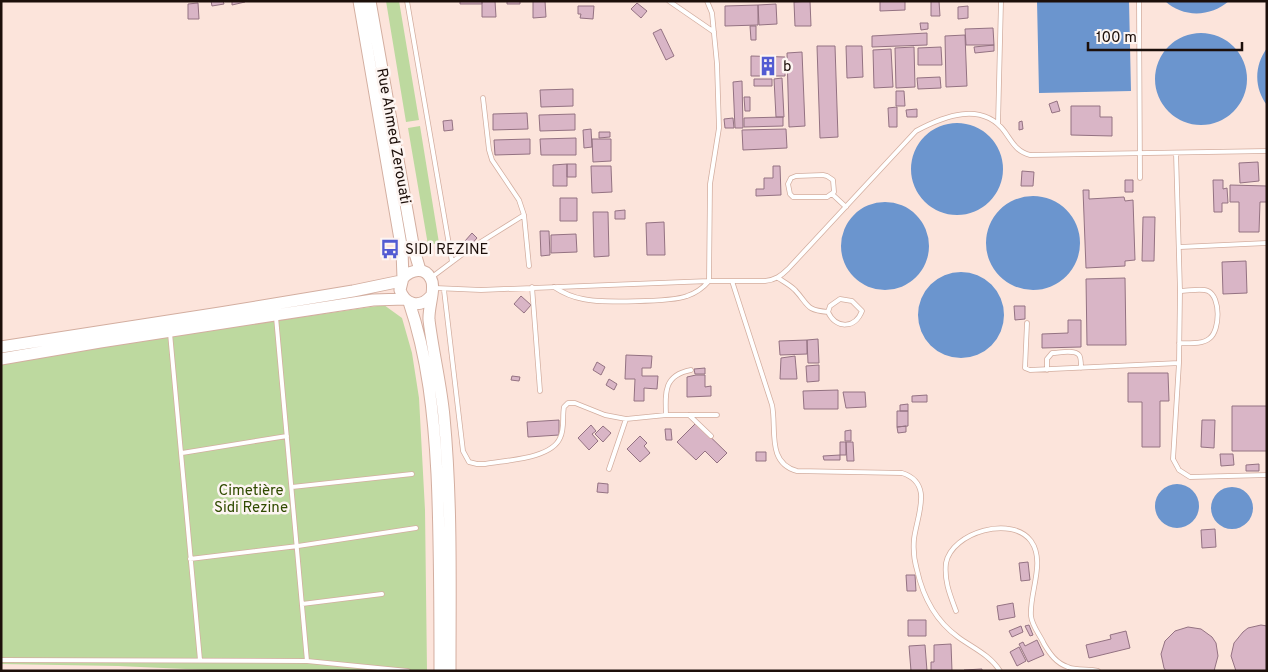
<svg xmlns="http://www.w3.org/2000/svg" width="1268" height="672" viewBox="0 0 1268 672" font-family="Overpass,sans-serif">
  <rect width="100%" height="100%" fill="#fce4db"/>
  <!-- green -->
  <path fill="#bdd99f" d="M386 1H399L419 120 406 122Z
    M420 126 439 243 428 245 408 128Z
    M384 305 402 318 412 353 419 398 425 510 427 671H231L118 666 1 664V361Z"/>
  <!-- water -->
  <path fill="#6b95ce" d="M1037 1H1129L1131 91 1039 93Z
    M1165 1H1229C1211 17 1183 18 1165 1Z
    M1155 79a46 46 0 1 1 92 0a46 46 0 1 1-92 0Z
    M1267 48V105C1254 88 1254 66 1267 48Z
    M911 169a46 46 0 1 1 92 0a46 46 0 1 1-92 0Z
    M986 243a47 47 0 1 1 94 0a47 47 0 1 1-94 0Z
    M841 246a44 44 0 1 1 88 0a44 44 0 1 1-88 0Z
    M918 315a43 43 0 1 1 86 0a43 43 0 1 1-86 0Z
    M1155 506a22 22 0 1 1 44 0a22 22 0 1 1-44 0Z
    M1211 508a21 21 0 1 1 42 0a21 21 0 1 1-42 0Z"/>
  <!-- building -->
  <path fill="#d9b5c6" stroke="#947282" d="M211 1H223L224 4 212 6Z
    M232 1H245V2L232 5Z
    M460 1H482V4H460Z
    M482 1H495L496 17H482Z
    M507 1H520V4H507Z
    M533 1H545L546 17 533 18Z
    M810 1 811 26H795L794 2Z
    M880 1H905V10L880 11Z
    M931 1H939L940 16H931Z
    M198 3 199 19H188V4Z
    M637 3 647 11 641 18 631 9Z
    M776 4 777 24 759 25 758 5Z
    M758 5V25L725 26V6Z
    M578 6H594L593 19 580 18 581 14H578Z
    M968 6V18L958 19V7Z
    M920 23H928V29L921 30Z
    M750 26H756V40H751Z
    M993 28 994 45H966L965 29Z
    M661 29 674 56 666 60 653 33Z
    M927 33V45L872 47V36Z
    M965 35 967 86 946 87 945 36Z
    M994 45V51L975 53 974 47Z
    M817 46H835L838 137 820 138Z
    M846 46H862L863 77 847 78Z
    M914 47 915 87 896 88 895 48Z
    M941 47 942 65H918V48Z
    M891 49 893 87 874 88 873 50Z
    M802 52 805 126 789 127 787 53Z
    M751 56 785 57V76H751Z
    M940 77 941 88 918 89 917 78Z
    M782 78 784 117H776L774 79Z
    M754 79H772V86H754Z
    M742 81 743 128H735L733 82Z
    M573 89V106L541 107 540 90Z
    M896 91H904L905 106H896Z
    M744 97H750V111H745Z
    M1057 101 1060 111 1052 113 1049 104Z
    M1071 106H1100V117H1112V136L1071 135Z
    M897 107V127H889L888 108Z
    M917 109V117H907L906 110Z
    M527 113 528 129 493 130V114Z
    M575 114V130L540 131 539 115Z
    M783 117V126L744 127V118Z
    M733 118 734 128H725L724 119Z
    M452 120 453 130 444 131 443 121Z
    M1022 121 1023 129 1019 130V122Z
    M591 129 592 147 584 148 583 130Z
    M786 129 787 148 743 150 742 130Z
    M599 132H610V137L599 138Z
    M576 138V155H541L540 139Z
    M530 139V154L495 155 494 140Z
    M592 139H611V161L593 162Z
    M1258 162 1259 181 1240 183 1239 163Z
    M567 164H576V177H567Z
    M567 164V186H553V165Z
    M591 166H611L612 192 592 193Z
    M773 166H780L781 195 756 196V189H764V178H773Z
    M1022 171 1034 172 1033 186H1021Z
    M1125 180H1133V192H1125Z
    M1213 180H1223V189L1227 188 1228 203H1222V212H1214Z
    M1230 185 1267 186V202H1260L1259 232H1239V202H1230Z
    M1083 190H1089V199L1124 197 1125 201 1133 200 1135 260 1125 261V266L1086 268Z
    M560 198H577V221H560Z
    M625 210V219H615V211Z
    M593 212H608L609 256 594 257Z
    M1143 217H1155L1154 261H1142Z
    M664 222 665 255H647L646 223Z
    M540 231H549L550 255 541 256Z
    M472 233 477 238 470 246 465 241Z
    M576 234 577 252 551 253V235Z
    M1246 261 1247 293 1223 294 1222 262Z
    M1125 278 1126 345H1087L1086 279Z
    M521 296 531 305 524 313 514 304Z
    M1014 306H1025V319L1015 320Z
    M1068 320H1081V347L1042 348V334L1068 333Z
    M818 339 819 363H808L807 340Z
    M807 340V354L780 355 779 341Z
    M626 355 652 356 651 368H642V376H658L657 389 644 388V401H634L635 379H625Z
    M795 356 797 379H780L781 358Z
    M597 362 605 367 601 375 593 370Z
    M819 365V381L807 382 806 366Z
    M705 368V374H695L694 369Z
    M1128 373H1168L1169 401H1160V447H1142V402H1128Z
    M696 375H705V387L711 386V396L687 397V377Z
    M512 376 520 377 519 381 511 380Z
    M609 379 617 384 614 390 606 385Z
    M838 390V409H804L803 391Z
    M843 392H865L866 407 846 408Z
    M927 395V402H912V396Z
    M908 404V411H900V405Z
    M1232 406H1267V451H1232Z
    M897 411H908V426L897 427Z
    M559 420V435L528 437 527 422Z
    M1202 420H1215L1214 448 1201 447Z
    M696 423 727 453 717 463 705 451 696 460 677 442Z
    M591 425 596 431 592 434 598 441 589 450 578 438Z
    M603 426 611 433 603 442 595 434Z
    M906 426V432L898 433 897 427Z
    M665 429H671L672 440H666Z
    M851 430V441H845V431Z
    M640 436 647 443 644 446 650 453 640 462 627 449Z
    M840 442H846V455H840Z
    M846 442H853L854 461H847Z
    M756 452H766V461H756Z
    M1220 454H1233L1234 465 1221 466Z
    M840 455V460H824L823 456Z
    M1259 464V471H1246V465Z
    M598 483 608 484V493L597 492Z
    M1215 529 1216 547 1202 548 1201 530Z
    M1028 562 1030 580 1021 581 1019 563Z
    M906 575H915L916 591H907Z
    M1013 603 1015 617 999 620 997 606Z
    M908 620H926V636H908Z
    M1029 625 1033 635 1030 636 1025 626Z
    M1261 625 1267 626V671H1236L1231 656 1234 643 1243 632 1248 628Z
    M1021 626 1023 632 1012 637 1009 631Z
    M1188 627 1201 629 1212 637 1216 643 1218 656 1214 671H1166L1164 668 1161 654 1165 641 1175 631Z
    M1126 631 1130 648 1089 658 1086 645 1111 639 1110 635Z
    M1037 640 1044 655 1028 662 1019 644 1023 642 1025 646Z
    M951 644 952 671H931V662H934V645Z
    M925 645 927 671H911L909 646Z
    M1019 647 1026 661 1017 666 1010 652Z
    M982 669V671H964V670Z"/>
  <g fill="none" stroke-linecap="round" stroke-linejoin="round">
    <defs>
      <path id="lane" d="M407 1 452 262
        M669 1 714 32
        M1139 1 1140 178
        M483 98 489 150 492 160 519 200 524 215 529 266
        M998 124 1001 1
        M1176 153 1180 291 1179 363 1173 459 1179 470 1190 477 1267 475
        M796 176 823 175 827 176 833 180 834 192 827 197H793L790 194 788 184 791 178Z
        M832 194 846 207
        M1180 247 1267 243
        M432 277 468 250 524 215
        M778 278C784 282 790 285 795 290 809 305 805 310 828 312
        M732 281 772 405C777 428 766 463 797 471L902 473C934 483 917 515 914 539 913 550 914 560 917 570 923 597 936 621 958 637 973 648 990 655 1000 671
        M532 287 540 391
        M554 287C563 293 572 297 583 299 599 303 672 302 687 296 696 293 703 288 709 281L710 184 719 128 717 64 712 13 707 1
        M435 288 481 290 709 281H765C775 280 781 276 788 269L916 131C944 116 982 101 1005 132 1012 142 1017 152 1030 155L1267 151
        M444 290 463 451 469 462 477 464H485C506 460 551 459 560 438 565 428 562 417 564 407L568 403H575L605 415 626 419 666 415H717
        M840 299 852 301 862 311C855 329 836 329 828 312L830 306Z
        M276 317 307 661
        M1027 323 1025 368 1030 370 1179 363
        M170 333 200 660
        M1179 343C1189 343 1202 345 1210 338 1220 330 1221 297 1208 291 1201 288 1189 291 1180 291
        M1047 370V359L1052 353C1059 353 1074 349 1079 355 1081 357 1081 364 1081 368
        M666 415C665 392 664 375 691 370
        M689 415 711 436
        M182 453 287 436
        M609 469 626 419
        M292 487 412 474
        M190 559 298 546 416 528
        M302 604 382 594
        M956 611C950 595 944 581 946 563 952 532 1012 515 1031 541 1046 562 1029 593 1031 616 1032 626 1040 635 1044 644 1050 654 1056 663 1068 667 1078 671 1088 668 1098 671
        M1 660 307 661 408 671"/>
      <path id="secondary" d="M359 1 402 251 403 278 400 290C405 305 420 308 430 297
        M370 1 414 250 420 270
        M403 278C412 269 425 267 431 279 436 288 428 308 429 320 433 353 441 384 444 417 452 501 450 587 450 671
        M409 302C428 358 434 416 437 474 440 539 440 605 440 671
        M1 347 220 313 353 291 401 281
        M1 359 100 342 373 300 405 299"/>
    </defs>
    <!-- lane casing -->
    <use href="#lane" stroke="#d3aea0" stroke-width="5.5"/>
    <!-- secondary casing -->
    <use href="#secondary" stroke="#d3aea0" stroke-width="13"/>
    <!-- lane -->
    <use href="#lane" stroke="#fff" stroke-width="4"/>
    <!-- secondary -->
    <use href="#secondary" stroke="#fff" stroke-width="11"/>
  </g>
  <!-- icons -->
  <defs>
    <symbol id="building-bare" viewBox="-9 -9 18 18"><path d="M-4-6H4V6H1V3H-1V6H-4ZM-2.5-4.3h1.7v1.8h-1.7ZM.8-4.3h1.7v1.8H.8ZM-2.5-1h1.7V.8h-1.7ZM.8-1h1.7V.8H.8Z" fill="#525bd2" stroke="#fdf5f2" stroke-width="2.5" paint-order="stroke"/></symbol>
    <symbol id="bus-bare" viewBox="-9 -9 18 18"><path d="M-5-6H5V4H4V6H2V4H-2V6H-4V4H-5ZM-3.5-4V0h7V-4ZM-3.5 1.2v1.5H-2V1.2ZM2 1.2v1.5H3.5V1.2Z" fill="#525bd2" stroke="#fdf5f2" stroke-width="2.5" paint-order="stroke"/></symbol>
  </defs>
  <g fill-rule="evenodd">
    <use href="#building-bare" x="754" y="52" width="28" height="28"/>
    <use href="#bus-bare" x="376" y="235" width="28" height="28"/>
  </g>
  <g text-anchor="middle" stroke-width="5" stroke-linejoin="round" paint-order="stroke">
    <!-- poi labels -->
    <g font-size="15" fill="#1c0f0a" stroke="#fdf5f2" text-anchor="start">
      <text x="783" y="71">b</text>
      <text x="405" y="254">SIDI REZINE</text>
    </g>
    <!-- street labels -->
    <g font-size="15" fill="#1c0f0a" stroke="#fdf5f2">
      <text transform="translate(394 136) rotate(80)" y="5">Rue Ahmed Zerouati</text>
    </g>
    <!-- park labels -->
    <g font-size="15" fill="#304b00" stroke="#fdf5f2">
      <text x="251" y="495">Cimetière<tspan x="251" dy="17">Sidi Rezine</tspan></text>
    </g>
  </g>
  <!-- border -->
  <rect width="1268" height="672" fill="none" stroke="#1c0f0a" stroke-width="5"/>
  <!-- scale -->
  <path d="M1088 42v8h154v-8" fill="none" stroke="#1c0f0a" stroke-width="2.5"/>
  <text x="1096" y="42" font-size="15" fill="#1c0f0a" stroke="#fdf5f2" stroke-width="4" paint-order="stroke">100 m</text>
</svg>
